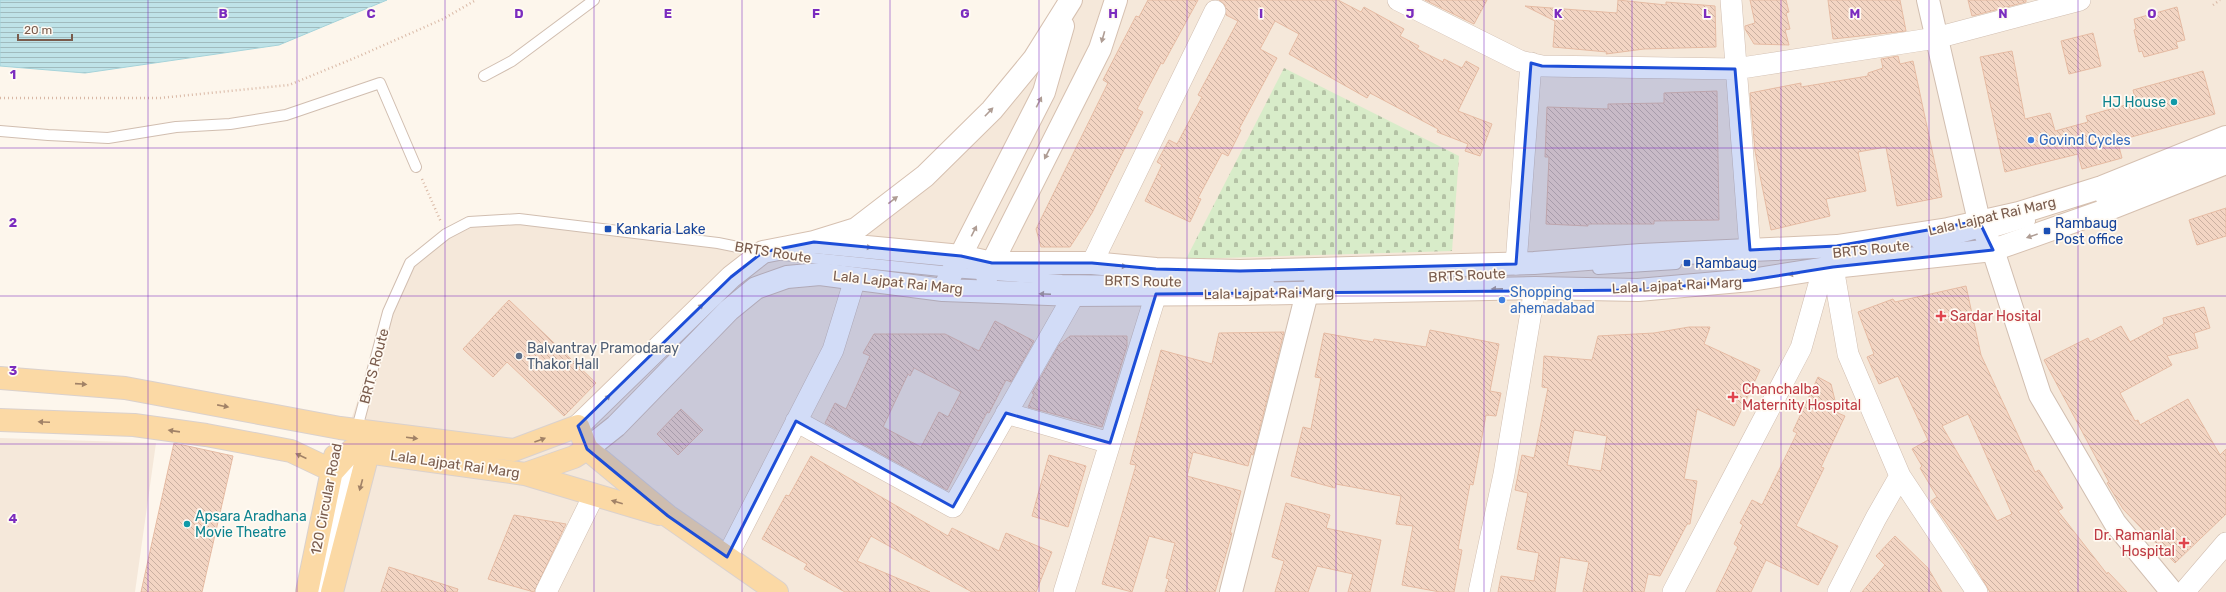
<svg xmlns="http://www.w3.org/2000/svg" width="2226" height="592" viewBox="0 0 2226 592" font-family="Rubik,sans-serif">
  <defs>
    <pattern id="cemetery-stones" width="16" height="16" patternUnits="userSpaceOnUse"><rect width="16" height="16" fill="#d8ecc9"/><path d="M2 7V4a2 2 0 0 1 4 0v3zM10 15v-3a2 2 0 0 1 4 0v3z" fill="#b4c2a5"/></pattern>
    <pattern id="water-rules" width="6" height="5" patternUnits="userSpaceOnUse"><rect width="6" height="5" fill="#bfe3e8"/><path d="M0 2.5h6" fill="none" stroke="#a0bbbe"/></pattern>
    <pattern id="building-back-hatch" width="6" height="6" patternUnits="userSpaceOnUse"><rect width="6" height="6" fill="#f3d5c3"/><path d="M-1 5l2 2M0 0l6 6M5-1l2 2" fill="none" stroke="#cab0a1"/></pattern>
  </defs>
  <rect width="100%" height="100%" fill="#fdf6ec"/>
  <!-- residential -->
  <path fill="#f5e8da" d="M1071 0H2226V592H314L350 423 388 312 410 263 469 222 519 219 763 252 814 242 925 176Z
    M0 438 156 443 135 592H0Z"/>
  <!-- cemetery -->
  <path fill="url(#cemetery-stones)" d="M1284 68 1459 156 1452 251 1186 259Z"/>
  <!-- water -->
  <path fill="url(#water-rules)" stroke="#a5d3da" d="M0 0H387L279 45 85 73 0 66Z"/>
  <!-- building -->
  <path fill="url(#building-back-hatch)" stroke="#e6bba3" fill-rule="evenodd" d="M1148 0H1198L1163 64 1161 63 1137 109 1143 112 1092 213 1070 247H1041L1036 229 1108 83 1103 80 1136 16 1139 17Z
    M1219 0H1338L1361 12 1364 7 1404 29 1400 36 1419 46 1417 49 1443 62 1444 59 1462 68 1466 61 1479 68 1458 111 1492 124 1480 156 1465 151 1468 144 1437 132 1438 129 1370 93 1367 98 1289 54 1299 34 1275 21 1260 49 1277 58 1239 129 1241 130 1228 156 1222 153 1198 198 1201 199 1190 222 1145 201 1162 165 1157 162 1169 140 1177 144 1202 97 1198 95 1238 21 1226 15 1225 5Z
    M1425 0H1487L1474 24Z
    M1618 0 1666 5V2L1715 6 1716 47 1644 49 1606 54 1607 52 1553 47 1555 21 1525 6 1617 13Z
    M1750 0H1786L1789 12 1786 13 1790 29 1785 30 1789 45 1754 44 1745 29V26L1755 23Z
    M1828 0H1900L1906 31 1833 39Z
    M1968 0H2026V2L1972 16Z
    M2177 7 2185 40 2176 42 2178 48 2144 57 2142 51 2139 52 2134 30 2136 29 2134 19Z
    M2093 33 2101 66 2069 74 2061 41Z
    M2012 51 2025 119 2050 113 2055 131 2088 122 2086 116 2136 102 2133 90 2203 71 2215 114 2124 139 2125 141 2118 143 2122 158 2082 169 2078 154 2005 172 1980 57Z
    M1898 56 1900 64 1913 61 1942 197 1897 206 1886 147 1858 152 1866 191 1826 199 1830 216 1771 230 1755 151 1750 93 1801 83V87L1868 76V73L1883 68 1881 59Z
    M1717 91 1719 220 1654 221V224H1588V226L1546 224 1549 157H1545L1547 107 1608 109V104L1664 103V93Z
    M2226 208V236L2197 245 2189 220Z
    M1966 286 1981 355 2035 472 2039 470 2063 508 2058 511 2107 574 2108 572 2127 592H1990L1966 551 1931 501 1937 497 1920 468 1922 466 1912 449 1928 440 1898 376 1879 384 1867 357 1874 354 1858 312 1893 299 1895 302ZM1968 414 2012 514 1997 521 1942 426Z
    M509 300 596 383 564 416 507 362 493 377 463 349Z
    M2204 307 2210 328 2194 333 2198 348 2167 356 2172 365 2120 393 2135 421 2138 420 2140 425 2188 399 2220 455 2226 449V514L2175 563 2123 509 2107 483 2109 482 2044 360 2088 338 2090 342 2121 326 2130 342 2164 324 2163 318Z
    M995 321 1034 341 1011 382 1006 380 989 413 987 412 947 490 825 423 835 403 846 409 870 356 863 353 874 334H945L979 351ZM914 368 961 392 948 417 939 412 921 447 883 427 908 374 910 376Z
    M1689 327H1710L1704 344 1760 370 1734 426 1697 409 1684 479 1697 481 1690 524H1687L1660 576 1648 574 1644 592H1583L1589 562 1560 557 1555 592H1498L1501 576 1534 581 1539 553 1517 549 1528 493 1515 490 1522 455 1534 458 1548 388 1542 387 1544 356 1592 360 1598 336 1654 333ZM1574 430 1607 436 1601 471 1567 465Z
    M1430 330 1499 344 1490 391 1501 393 1496 416 1486 415 1473 485 1470 484 1458 549 1462 550 1454 592H1440L1402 585 1413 526 1396 524 1401 496 1336 484 1335 488 1291 476 1303 427 1311 429 1321 378 1315 377 1324 333 1373 342 1374 339 1426 347Z
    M1284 332 1253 455 1251 454 1248 466 1193 452 1187 476 1241 491 1230 533H1232L1215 592H1165L1169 579 1166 578 1175 543 1149 536 1132 592 1102 584 1136 465 1130 464 1161 350 1212 364 1219 333Z
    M1070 336H1127V346L1102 427 1028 407 1034 394 1032 393 1059 345Z
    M1818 377 1831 384 1838 413 1845 416 1821 467 1824 468 1796 526 1838 546 1828 566 1818 585 1766 560 1751 592H1716L1738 547 1734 544 1743 525 1740 523 1752 500 1762 505 1797 433 1793 431Z
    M681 409 703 430 678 455 657 434Z
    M174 443 233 456 202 592H141Z
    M1049 455 1086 466 1068 527 1032 516Z
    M811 456 948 536 952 528 999 551 1006 533 1052 552 1036 592H972L871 536 857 561 930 592H845L804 569 807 564 762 539 786 495 789 496Z
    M1286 503 1330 515 1326 528 1381 540 1370 592H1348L1353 574 1317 566 1308 592H1275L1284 561 1272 557Z
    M514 515 566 524 534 592 488 579Z
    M1895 536 1928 568 1942 592H1862L1885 565 1876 556Z
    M389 567 458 589 457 592H381Z"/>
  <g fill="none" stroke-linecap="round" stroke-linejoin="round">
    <defs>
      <path id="service" d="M484 76 512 61 594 0
        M0 131 48 135 108 138 176 127 230 124 286 115 380 83 416 167
        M2101 199 2179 170 2226 149
        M1917 244 1949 241 1985 231H1997L2030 221
        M784 255 951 272 1062 280 1269 283
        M1598 269 1676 264
        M1309 282 1427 277
        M356 432 388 312 410 263 446 234 469 222 519 219 718 243 762 252
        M319 592 350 460"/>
      <path id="minor" d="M1398 0 1520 61 1542 66 1735 69 1936 38 2080 0
        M1731 0 1750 250
        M1092 263 1215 11
        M1516 264 1531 63
        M1833 267 1848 354 1900 476 1977 592
        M1006 413 1110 443
        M796 421 953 507 1074 295
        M727 557 833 350 855 279
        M546 592 594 495
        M1064 592 1156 294
        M1479 592 1504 474 1535 288
        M1673 592 1801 348 1823 270
        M1838 592 1876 518 1900 476
        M2184 592 2226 543"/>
      <path id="tertiary" d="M1928 0 1979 221 1993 250 2040 395 2115 523 2172 592
        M1231 592 1307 293"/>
      <path id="secondary" d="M814 242 961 256 992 263H1092L1156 269 1240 271 1534 263 1641 255 1837 246 1948 229 2019 213 2102 187 2226 137
        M987 276 992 263 1100 49 1116 0
        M943 290 1044 92 1063 26
        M578 426 731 277 763 252 814 242 856 229 925 176 992 110 1034 59 1071 0
        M587 449 616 426 729 310 756 288 787 277 820 274 943 290 1074 295 1240 294 1535 288 1638 290 1751 280 1833 267 1993 250 2109 209 2226 163"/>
      <path id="primary" d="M0 378 125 388 340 428 514 450 578 426 587 449 668 516 777 592
        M0 420 134 425 206 435 291 451 333 471 352 450 525 474 574 457 587 449
        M525 474 659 514
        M307 592 335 456
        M332 592 372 438"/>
    </defs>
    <!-- service casing -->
    <use href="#service" stroke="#d1beb0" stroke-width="12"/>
    <!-- minor casing -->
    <use href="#minor" stroke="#d1beb0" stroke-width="22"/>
    <!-- tertiary casing -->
    <use href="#tertiary" stroke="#d1beb0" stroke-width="24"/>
    <!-- secondary casing -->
    <use href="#secondary" stroke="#d6c0b0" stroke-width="24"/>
    <!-- primary casing -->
    <use href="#primary" stroke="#dad1cd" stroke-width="24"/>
    <!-- path -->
    <path stroke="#d9b8a5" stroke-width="2.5" stroke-dasharray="1 3" stroke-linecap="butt" d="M2213 5 2220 0
      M0 98H160L289 85 357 57 443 19 476 0
      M422 179 441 222"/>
    <!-- service -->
    <use href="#service" stroke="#fff" stroke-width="10"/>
    <!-- minor -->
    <use href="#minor" stroke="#fff" stroke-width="21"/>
    <!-- tertiary -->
    <use href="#tertiary" stroke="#fff" stroke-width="22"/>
    <!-- secondary -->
    <use href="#secondary" stroke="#fff" stroke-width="22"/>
    <!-- primary -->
    <use href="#primary" stroke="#fbd9a5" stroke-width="22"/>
  </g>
  <!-- one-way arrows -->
  <defs><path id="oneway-solid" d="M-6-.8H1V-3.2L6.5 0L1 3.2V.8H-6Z"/></defs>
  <g fill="#af9d94">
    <use href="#oneway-solid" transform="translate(1103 37) rotate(106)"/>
    <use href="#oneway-solid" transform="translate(1039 102) rotate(-63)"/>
    <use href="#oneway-solid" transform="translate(989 112) rotate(-46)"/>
    <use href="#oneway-solid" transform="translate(1047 154) rotate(117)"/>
    <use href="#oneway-solid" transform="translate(893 200) rotate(-38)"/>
    <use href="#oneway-solid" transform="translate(974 231) rotate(-63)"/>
    <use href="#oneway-solid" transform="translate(2032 236) rotate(161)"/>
    <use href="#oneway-solid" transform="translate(866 247) rotate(6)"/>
    <use href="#oneway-solid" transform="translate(1121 266) rotate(5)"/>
    <use href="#oneway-solid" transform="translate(1794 274) rotate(172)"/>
    <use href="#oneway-solid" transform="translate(1497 289) rotate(179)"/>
    <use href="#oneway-solid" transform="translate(1045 294) rotate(-177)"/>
    <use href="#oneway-solid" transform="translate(699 308) rotate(-44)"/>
    <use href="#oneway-solid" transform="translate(606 399) rotate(-44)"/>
  </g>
  <g fill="#a18267">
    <use href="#oneway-solid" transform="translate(81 384) rotate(4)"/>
    <use href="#oneway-solid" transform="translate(223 406) rotate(11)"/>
    <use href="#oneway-solid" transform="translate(44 422) rotate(-178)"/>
    <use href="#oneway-solid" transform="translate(174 431) rotate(-172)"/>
    <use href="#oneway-solid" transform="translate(412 438) rotate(7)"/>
    <use href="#oneway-solid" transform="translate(540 440) rotate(-20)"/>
    <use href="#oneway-solid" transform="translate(301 456) rotate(-155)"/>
    <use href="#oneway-solid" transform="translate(361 485) rotate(105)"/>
    <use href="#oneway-solid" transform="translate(617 502) rotate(-164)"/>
  </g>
  <!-- marked area -->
  <path fill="#1d4ed8" fill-opacity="0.2" stroke="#1d4ed8" stroke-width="3" stroke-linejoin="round" d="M1531 63 1542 66 1735 69 1750 250 1837 246 1979 221 1993 250 1833 267 1751 280 1638 290 1156 294 1110 443 1006 413 953 507 796 421 727 557 668 516 587 449 578 426 731 277 763 252 814 242 961 256 992 263H1092L1156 269 1240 271 1516 264Z"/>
  <!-- grid -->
  <path fill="none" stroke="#7b2cbf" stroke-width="1" stroke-opacity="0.55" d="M148 0V592M297 0V592M445 0V592M594 0V592M742 0V592M890 0V592M1039 0V592M1187 0V592M1336 0V592M1484 0V592M1632 0V592M1781 0V592M1929 0V592M2078 0V592M0 148H2226M0 296H2226M0 444H2226"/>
  <!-- markers -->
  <g fill="#0f9aa8" stroke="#fffaf3" stroke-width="1.5">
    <circle cx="2174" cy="102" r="4"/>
    <circle cx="187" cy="524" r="4"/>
  </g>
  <g fill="#3f7fe0" stroke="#fffaf3" stroke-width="1.5">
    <circle cx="2031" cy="140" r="4"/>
    <circle cx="1502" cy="300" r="4"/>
  </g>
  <g fill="#1a4fb4" stroke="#fffaf3" stroke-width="1.5">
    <rect x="604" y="225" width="8" height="8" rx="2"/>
    <rect x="2043" y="227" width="8" height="8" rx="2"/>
    <rect x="1683" y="259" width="8" height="8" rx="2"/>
  </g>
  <g fill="#e0444e" stroke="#fffaf3" stroke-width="1.5">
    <path d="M1939 310h4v4h4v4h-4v4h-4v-4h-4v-4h4z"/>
    <path d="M1731 391h4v4h4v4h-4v4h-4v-4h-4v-4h4z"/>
    <path d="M2182 537h4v4h4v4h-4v4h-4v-4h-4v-4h4z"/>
  </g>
  <circle fill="#5c6f8a" stroke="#fffaf3" stroke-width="1.5" cx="519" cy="356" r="4"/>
  <g text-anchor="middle" stroke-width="3.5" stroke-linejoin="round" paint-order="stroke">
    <!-- culture labels -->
    <g font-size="14" fill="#0d838f" stroke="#fffaf3" text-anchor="end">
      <text x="2166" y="107">HJ House</text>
      <text x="195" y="521" text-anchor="start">Apsara Aradhana<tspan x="195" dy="16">Movie Theatre</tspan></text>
    </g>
    <!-- shop labels -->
    <g font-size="14" fill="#366cbe" stroke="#fffaf3" text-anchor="start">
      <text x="2039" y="145">Govind Cycles</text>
      <text x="1510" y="297">Shopping<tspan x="1510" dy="16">ahemadabad</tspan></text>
    </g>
    <!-- street labels -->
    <g font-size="14" fill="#7a5c4d" stroke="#fffaf3">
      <text transform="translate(1992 216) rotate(-13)" y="5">Lala Lajpat Rai Marg</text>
      <text transform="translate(1871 249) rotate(-6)" y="5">BRTS Route</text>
      <text transform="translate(773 252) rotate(9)" y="5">BRTS Route</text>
      <text transform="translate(1467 275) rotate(-3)" y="5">BRTS Route</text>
      <text transform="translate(1143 281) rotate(1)" y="5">BRTS Route</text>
      <text transform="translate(898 282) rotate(6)" y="5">Lala Lajpat Rai Marg</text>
      <text transform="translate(1677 285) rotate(-3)" y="5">Lala Lajpat Rai Marg</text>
      <text transform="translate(1269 293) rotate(-1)" y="5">Lala Lajpat Rai Marg</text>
      <text transform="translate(374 366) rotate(-75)" y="5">BRTS Route</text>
      <text transform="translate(455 464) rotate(8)" y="5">Lala Lajpat Rai Marg</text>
      <text transform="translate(326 499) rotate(-79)" y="5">120 Circular Road</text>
    </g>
    <!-- transit labels -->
    <g font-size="14" fill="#164399" stroke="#fffaf3" text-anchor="start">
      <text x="2055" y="228">Rambaug<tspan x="2055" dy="16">Post office</tspan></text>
      <text x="616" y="234">Kankaria Lake</text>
      <text x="1695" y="268">Rambaug</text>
    </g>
    <!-- health labels -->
    <g font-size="14" fill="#be3a42" stroke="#fffaf3" text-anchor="start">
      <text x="1950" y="321">Sardar Hosital</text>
      <text x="1742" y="394">Chanchalba<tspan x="1742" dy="16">Maternity Hospital</tspan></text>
      <text x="2175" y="540" text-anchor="end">Dr. Ramanlal<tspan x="2175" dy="16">Hospital</tspan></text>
    </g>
    <!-- service labels -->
    <g font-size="14" fill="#4e5e75" stroke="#fffaf3" text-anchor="start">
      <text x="527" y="353">Balvantray Pramodaray<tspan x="527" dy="16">Thakor Hall</tspan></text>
    </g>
  </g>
  <g font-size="13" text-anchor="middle" font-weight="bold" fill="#7b2cbf" stroke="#fffaf3" stroke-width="3.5" stroke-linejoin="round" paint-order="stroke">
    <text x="223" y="18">B</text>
    <text x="371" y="18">C</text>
    <text x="519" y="18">D</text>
    <text x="668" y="18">E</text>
    <text x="816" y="18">F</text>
    <text x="965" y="18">G</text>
    <text x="1113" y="18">H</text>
    <text x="1261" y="18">I</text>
    <text x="1410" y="18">J</text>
    <text x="1558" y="18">K</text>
    <text x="1707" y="18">L</text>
    <text x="1855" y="18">M</text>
    <text x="2003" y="18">N</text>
    <text x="2152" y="18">O</text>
    <text x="13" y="79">1</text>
    <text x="13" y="227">2</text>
    <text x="13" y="375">3</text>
    <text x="13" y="523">4</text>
  </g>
  <!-- scale -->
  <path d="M18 34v6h54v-6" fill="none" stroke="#7a5c4d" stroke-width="2"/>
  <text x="24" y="34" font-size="12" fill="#7a5c4d" stroke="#fffaf3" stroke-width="3" paint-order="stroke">20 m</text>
</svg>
